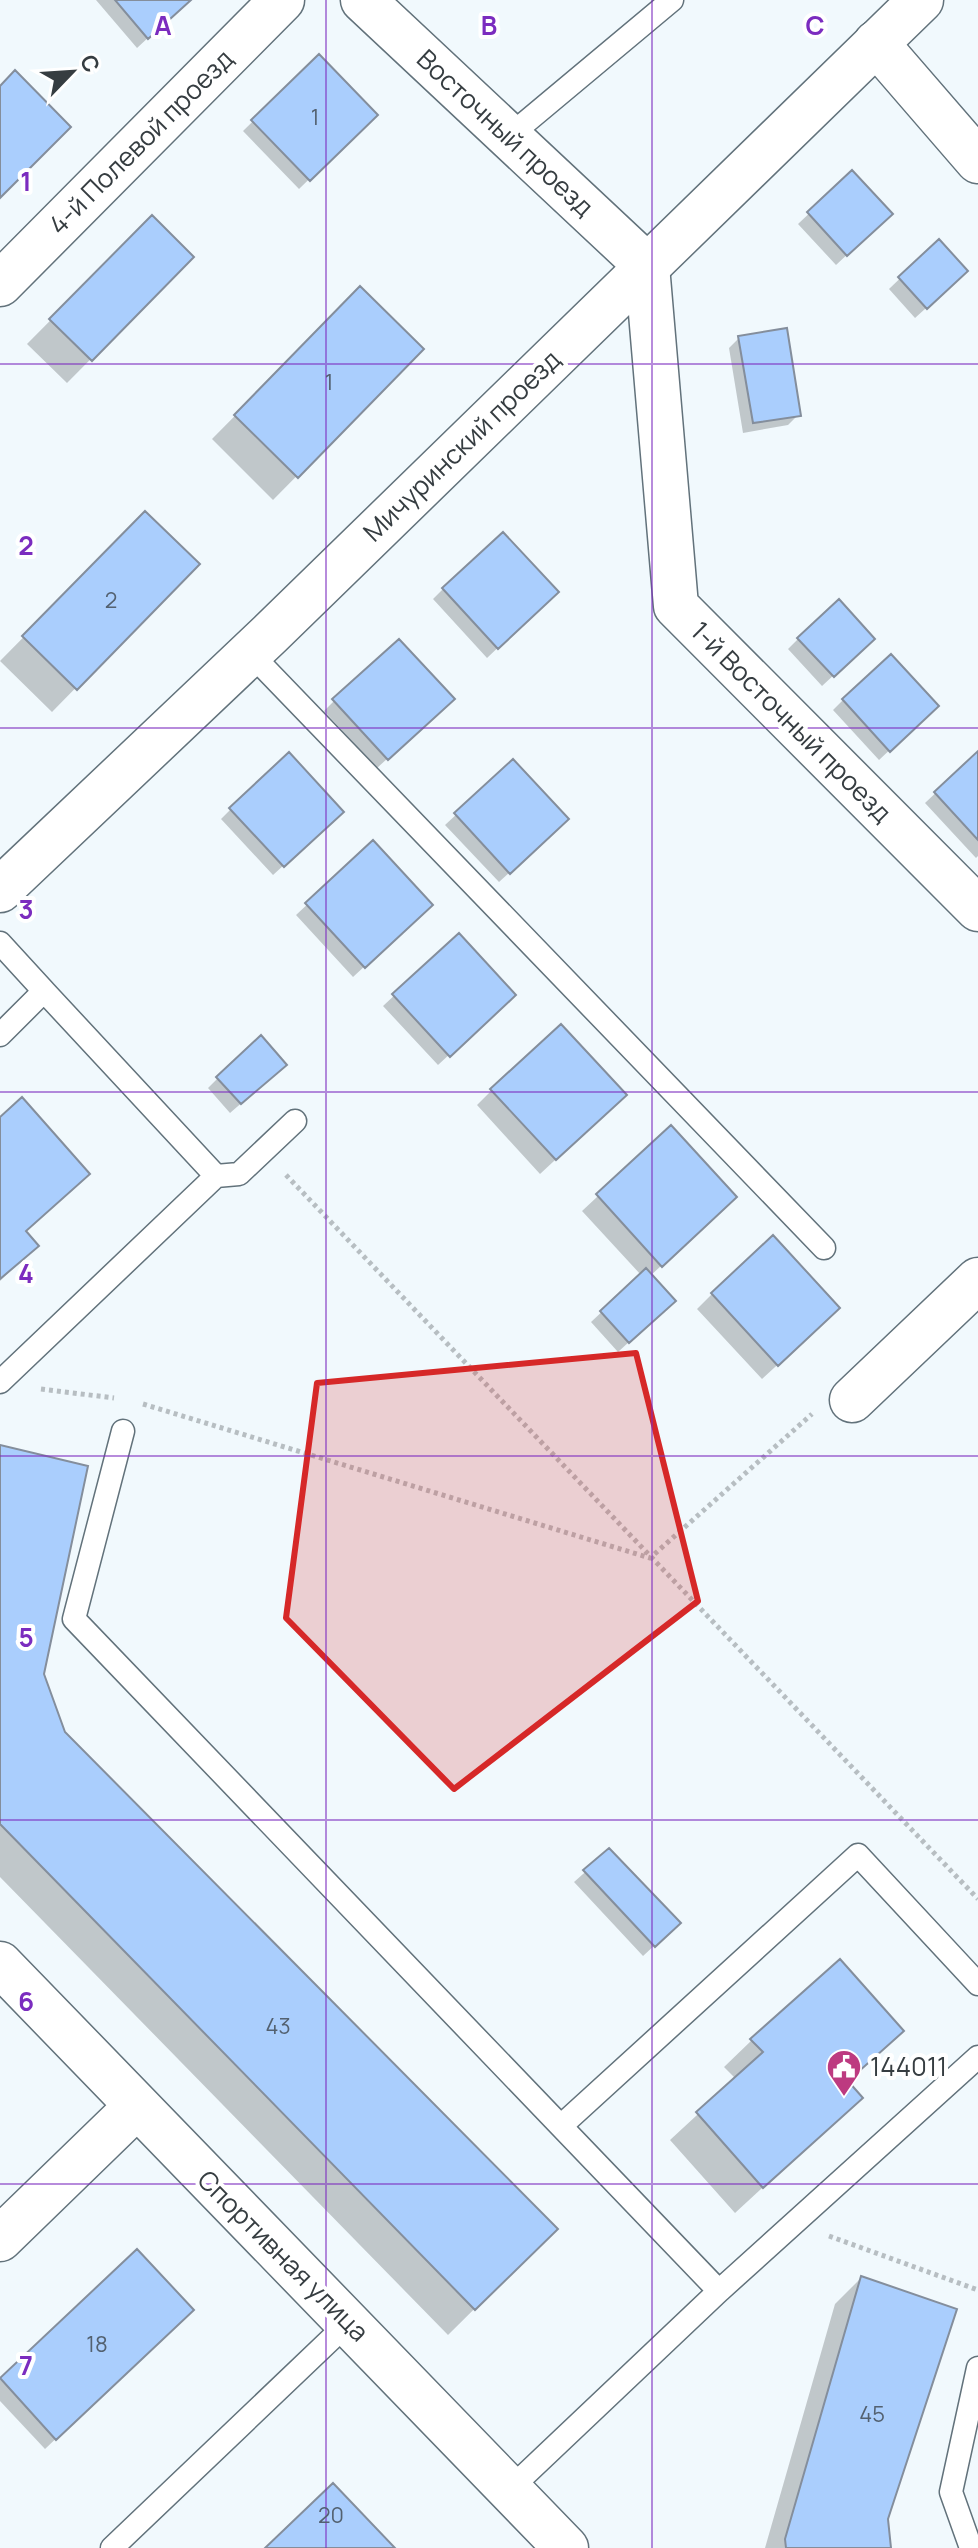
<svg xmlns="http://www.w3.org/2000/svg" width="978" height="2548" viewBox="0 0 978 2548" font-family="Manrope,sans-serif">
  <rect width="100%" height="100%" fill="#f1f9fd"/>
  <!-- shadow -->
  <path fill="#0003" d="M96 0H189L137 48Z
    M319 57 375 115 299 189 243 131Z
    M852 173 880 224 836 265 798 224Z
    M152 218 192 257 67 383 27 344Z
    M939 241 956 281 915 318 889 289Z
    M360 289 422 349 273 500 212 439Z
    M739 338 798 415 788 425 743 433 729 348Z
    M145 514 197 564 52 712 0 661Z
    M443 589 546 602 487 658 433 599Z
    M798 639 862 649 822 686 788 649Z
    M843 700 926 716 879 760 833 710Z
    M334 701 442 709 377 768 324 711Z
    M978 753V856L976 858 925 803Z
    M513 762 556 830 499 882 445 825Z
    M231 809 331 822 273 875 221 819Z
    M373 843 420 915 353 977 296 915Z
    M459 935 503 1005 438 1065 383 1006Z
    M274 1075 230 1113 208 1088 218 1078Z
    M492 1090 609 1110 540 1174 477 1105Z
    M0 1119 87 1174 25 1232 37 1246 0 1281Z
    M671 1128 720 1212 650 1276 663 1311 618 1352 591 1322 641 1275 582 1211Z
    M712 1294 823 1323 762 1379 697 1309Z
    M0 1447 42 1674 63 1733 555 2229 448 2335 0 1877Z
    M609 1851 668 1933 643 1956 574 1882Z
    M901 2031 847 2083 860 2098 735 2213 670 2140 736 2079 724 2067 752 2040Z
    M137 2252 181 2320 45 2449 0 2401V2380Z
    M861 2278 889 2548H765L835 2304Z"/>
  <!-- building -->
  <path fill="#aacefd" stroke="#848e9c" stroke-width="2" d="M115 0H191L148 39Z
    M319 54 378 115 310 181 251 120Z
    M15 70 71 127 0 198V86Z
    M852 170 893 214 847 256 807 212Z
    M152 215 194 257 92 361 49 319Z
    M939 239 968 271 927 309 898 277Z
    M360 286 424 349 298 478 234 415Z
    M787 328 801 416 753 423 738 336Z
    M145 511 200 564 77 690 22 636Z
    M503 532 559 592 498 649 442 588Z
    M839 599 875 639 834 677 797 638Z
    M399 639 455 699 388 760 332 699Z
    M891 654 939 706 890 752 842 699Z
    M978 751V840L934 792Z
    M289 752 344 812 284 867 229 808Z
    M513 759 569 819 510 874 454 813Z
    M373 840 433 905 365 968 305 903Z
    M459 933 516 995 450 1057 392 994Z
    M561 1024 627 1095 556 1160 490 1089Z
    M261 1035 287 1065 241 1104 216 1077Z
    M22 1097 90 1174 26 1231 39 1246 0 1279V1117Z
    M671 1125 737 1197 662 1267 596 1194Z
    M773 1235 840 1308 778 1366 711 1293Z
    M646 1268 676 1301 629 1343 600 1311Z
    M0 1445 88 1466 44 1674 65 1732 558 2229 475 2310 0 1824Z
    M609 1848 681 1923 655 1947 583 1870Z
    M840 1959 904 2031 848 2081 863 2098 763 2188 696 2112 763 2052 750 2039Z
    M137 2249 194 2310 56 2440 0 2378Z
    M861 2276 957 2309 888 2519 891 2548H786L785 2539Z
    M333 2483 395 2548H265Z"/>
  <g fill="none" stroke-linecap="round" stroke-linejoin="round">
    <defs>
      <path id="service" d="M508 137 672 0
        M250 653 824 1248
        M0 943 44 991 0 1035
        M216 1176 239 1174 295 1121
        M0 1382 216 1176 44 991
        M123 1431 74 1619 719 2291
        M562 2125 858 1855 978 1984
        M510 2489 719 2291 978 2057
        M112 2548 349 2322
        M971 2548 951 2492 978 2368"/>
      <path id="minor" d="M363 0 647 266 676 606 978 909
        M876 43 978 161
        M0 284 282 0
        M852 1400 978 1280
        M0 2239 136 2107"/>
      <path id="tertiary" d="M0 890 270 634 921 0
        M0 1964 566 2548"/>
    </defs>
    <!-- service casing -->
    <use href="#service" stroke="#62727b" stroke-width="25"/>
    <!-- minor casing -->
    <use href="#minor" stroke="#62727b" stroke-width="47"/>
    <!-- tertiary casing -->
    <use href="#tertiary" stroke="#62727b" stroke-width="47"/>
    <!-- path -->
    <path stroke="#b7bec2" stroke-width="5" stroke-dasharray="4 4" stroke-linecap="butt" d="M286 1175 978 1899
      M41 1389 114 1398
      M143 1404 650 1558 812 1414
      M829 2236 978 2290"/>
    <!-- service -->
    <use href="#service" stroke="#fff" stroke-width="22"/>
    <!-- minor -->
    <use href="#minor" stroke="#fff" stroke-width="44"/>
    <!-- tertiary -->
    <use href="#tertiary" stroke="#fff" stroke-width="44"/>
  </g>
  <!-- marked area -->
  <path fill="#d62828" fill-opacity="0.2" stroke="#d62828" stroke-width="6" stroke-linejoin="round" d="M636 1353 698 1601 454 1789 286 1618 317 1383Z"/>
  <!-- grid -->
  <path fill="none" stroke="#7b2cbf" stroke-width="2" stroke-opacity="0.55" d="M326 0V2548M652 0V2548M0 364H978M0 728H978M0 1092H978M0 1456H978M0 1820H978M0 2184H978"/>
  <!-- icons -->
  <defs>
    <symbol id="civic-pin" viewBox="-11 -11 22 30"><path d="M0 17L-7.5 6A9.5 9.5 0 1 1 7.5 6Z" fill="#bd3a80" stroke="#fff"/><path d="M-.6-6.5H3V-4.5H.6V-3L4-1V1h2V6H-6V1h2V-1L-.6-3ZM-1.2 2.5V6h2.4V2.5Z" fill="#fff"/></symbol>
  </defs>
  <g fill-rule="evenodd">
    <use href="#civic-pin" x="824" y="2047" width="40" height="54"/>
  </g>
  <g text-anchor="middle" stroke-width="8" stroke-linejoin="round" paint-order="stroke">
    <!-- number labels -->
    <g font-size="22" fill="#536170">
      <text x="315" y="125">1</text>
      <text x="329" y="390">1</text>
      <text x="111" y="608">2</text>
      <text x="278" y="2034">43</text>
      <text x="97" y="2352">18</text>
      <text x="872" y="2422">45</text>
      <text x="331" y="2523">20</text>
    </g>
    <!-- street labels -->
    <g font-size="26" fill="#363d41" stroke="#fff">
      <text transform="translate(505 133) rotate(43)" y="9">Восточный проезд</text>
      <text transform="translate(141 142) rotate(-45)" y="9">4-й Полевой проезд</text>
      <text transform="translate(462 446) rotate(-44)" y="9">Мичуринский проезд</text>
      <text transform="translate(791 722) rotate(45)" y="9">1-й Восточный проезд</text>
      <text transform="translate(283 2256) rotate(45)" y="9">Спортивная улица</text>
    </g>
    <!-- poi labels -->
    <g font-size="26" fill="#363d41" stroke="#fff" text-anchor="start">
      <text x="870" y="2076">144011</text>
    </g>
  </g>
  <g font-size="26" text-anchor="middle" font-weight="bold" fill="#7b2cbf" stroke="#fff" stroke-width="8" stroke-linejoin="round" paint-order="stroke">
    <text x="163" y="35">A</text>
    <text x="489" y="35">B</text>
    <text x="815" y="35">C</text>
    <text x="26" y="191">1</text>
    <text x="26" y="555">2</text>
    <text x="26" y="919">3</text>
    <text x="26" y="1283">4</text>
    <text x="26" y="1647">5</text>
    <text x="26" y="2011">6</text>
    <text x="26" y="2375">7</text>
  </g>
  <!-- north arrow -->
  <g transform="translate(72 72) rotate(65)" stroke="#ffffff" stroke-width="6" paint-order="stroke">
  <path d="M0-6L14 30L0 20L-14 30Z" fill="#363d41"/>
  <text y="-12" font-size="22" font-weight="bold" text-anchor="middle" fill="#363d41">С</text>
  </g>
</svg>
